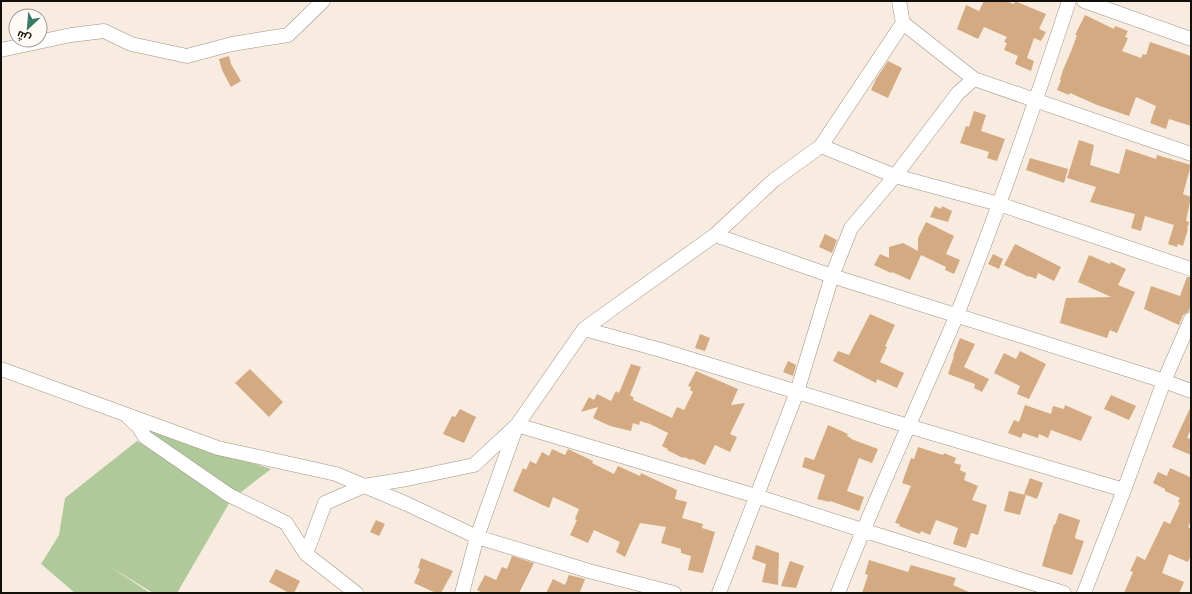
<svg xmlns="http://www.w3.org/2000/svg" width="1192" height="594" viewBox="0 0 1192 594" font-family="'Sofia Sans Condensed',Cairo,sans-serif">
  <rect width="100%" height="100%" fill="#f8ebdf"/>
  <!-- green -->
  <path fill="#afc99b" d="M148 430 271 469 236 496Z
    M137 441 231 500 177 593H153L109 566 150 593H75L41 564 59 535 65 498Z"/>
  <!-- building -->
  <path fill="#d4aa82" d="M984 1H1006L1014 4 1015 1 1046 14 1039 29 1046 32 1041 41 1034 38 1027 58 1034 61 1031 71 1015 64 1018 56 1004 50 1007 43 1004 42 1007 37 984 27 978 39 957 29 966 5 979 11Z
    M1085 15 1114 29 1115 26 1128 31 1125 37 1128 38 1122 51 1141 58 1143 54 1146 55 1150 42 1191 56V126L1169 119 1166 129 1150 123 1156 106 1136 97 1129 116 1097 105 1070 93 1069 95 1057 90 1061 80H1060L1063 70 1072 49 1077 35H1075Z
    M229 56 231 64 241 81 231 87 222 70 219 59Z
    M888 61 902 68 888 98 871 90 876 79Z
    M974 111 986 115 981 131 1005 139 997 161 987 158 989 152 960 143 966 126 969 127Z
    M1079 140 1094 145 1090 165 1119 174 1126 149 1156 159 1157 155 1191 165 1183 194 1191 197 1186 221 1189 222 1187 229H1188L1183 246 1178 244 1177 247 1168 244 1174 225 1145 216 1141 231 1131 228 1135 214 1090 202 1096 187 1067 178Z
    M1030 158 1068 169 1064 183 1026 170Z
    M935 206 941 209 942 206 952 211 948 222 930 217Z
    M926 222 954 236 946 254 960 260 954 274 945 270 946 267 921 255 910 280 892 272 891 273 874 265 880 254 889 258V247L903 243 918 251V238Z
    M825 234 837 240 832 253 819 247Z
    M1015 244 1061 267 1054 281 1038 273 1036 279 1029 276V277L1004 265Z
    M993 254 1003 259 999 269 988 264Z
    M1089 255 1110 264 1111 262 1126 269 1118 285 1135 292 1117 333 1110 330 1107 338 1060 323 1066 298 1111 297 1078 282Z
    M1187 277H1191V304L1189 311 1183 315 1179 325 1144 309 1151 286 1180 296Z
    M870 314 895 325 885 346 887 347 880 362 904 373 897 388 877 379 876 383 833 361 838 351 849 355Z
    M700 334 710 338 705 351 695 348Z
    M960 338 975 344 964 367 989 379 982 392 974 388 975 384 948 374 954 356H953Z
    M1020 351 1046 364 1029 399 1017 394 1020 386 994 373 1004 353 1016 359Z
    M788 361 796 365 793 376 783 372Z
    M631 364 641 367 630 395 634 398 633 400 672 418 677 407 684 410 693 392 690 390 691 387 688 386 696 371 738 389 731 405 745 403 730 434 737 437 730 452 715 445 705 465 692 459 691 460 684 457 683 458 667 450 668 449 662 446 668 433 650 424 640 421 639 425 633 423 631 431 610 426 593 418 598 407 581 412 589 397 594 400 597 394 611 401 616 391 619 393Z
    M250 369 283 402 269 417 235 383Z
    M1111 395 1136 406 1129 420 1104 409Z
    M1025 405 1051 414 1053 406 1064 409 1065 405 1092 417 1081 441 1051 430 1048 438 1039 434 1038 438 1023 433 1021 438 1008 433 1014 420 1019 422Z
    M1191 406V429L1187 438 1191 439V455L1172 447Z
    M460 409 476 417 464 443 443 434 452 416 455 417Z
    M828 425 848 434 847 436 851 438V439L878 449 872 463 859 458 847 491 864 497 859 511 830 501V502L817 499 825 475 802 467 805 457 814 460Z
    M918 447 943 455 944 453 956 458 954 463 961 465 960 470 966 473 964 480 978 486 972 500 987 505 978 535 971 533 966 548 953 544 958 528 936 520 930 535 921 531 920 534 899 526 900 524 895 523 911 486 902 483 911 458 914 459Z
    M552 449 565 455 568 449 593 461 592 463 614 474 618 466 640 476 641 473 677 490 675 499 687 502 682 518 703 524 702 528 715 532 703 573 688 570 691 556 681 553V549L661 543 666 527 640 523 625 557 616 552 620 542 594 530 588 543 570 535 577 520 575 519 579 509 553 497 549 508 513 491 523 468 526 470 530 461 536 464 542 452 549 456Z
    M1170 468 1190 477 1191 475V521L1188 527 1191 529V555L1188 562 1169 554 1162 573 1184 582 1179 593H1124L1133 572 1130 571 1137 556 1145 560 1164 521 1170 524 1180 503 1178 502 1180 498 1165 491V489L1153 483 1158 472 1167 476Z
    M1030 478 1043 483 1037 499 1024 494Z
    M1009 491 1026 495 1020 515 1004 511Z
    M1059 513 1080 520 1075 537 1076 539 1084 541 1072 575 1042 566 1054 524 1055 525Z
    M376 520 385 524 379 536 370 532Z
    M756 545 779 553 778 585 762 582 766 564 752 559Z
    M512 556 534 563 519 593H483L477 590 485 575 496 580 502 567 507 569Z
    M421 558 453 571 441 593H436L414 583 420 569 418 568Z
    M869 560 908 572 911 565 956 578 953 585 971 593H862L868 575 865 574Z
    M790 561 804 566 796 588 781 586Z
    M276 569 300 581 294 593H289L269 582Z
    M569 575 585 579 580 592 582 593H546L553 579 565 585Z"/>
  <g fill="none" stroke-linecap="round" stroke-linejoin="round">
    <defs>
      <path id="minor" d="M899 1 903 23 974 79 1191 154
        M1084 1 1191 39
        M1 50 71 35 104 31 131 44 187 56 232 44 288 35 323 1
        M821 146 895 176 999 204 1191 269
        M715 235 832 276 1164 381 1191 391
        M584 329 661 350 908 426 1124 490
        M1 369 218 448 336 474 407 504 477 537 589 571 674 593
        M127 416 138 426 145 437 229 495 286 523 306 554 356 593
        M306 554 325 503 364 486 407 479 474 465 517 425 756 496 862 530 1064 593
        M462 593 477 537 517 425 584 329 715 235 774 180 821 146 903 23
        M719 593 797 392 832 276 851 228 895 176 958 93 974 79
        M838 593C874 500 917 409 956 317 998 213 1034 107 1069 1
        M1084 593 1124 490 1164 381 1191 319"/>
    </defs>
    <!-- minor casing -->
    <use href="#minor" stroke="#9e9287" stroke-width="15"/>
    <!-- minor -->
    <use href="#minor" stroke="#fff" stroke-width="14"/>
  </g>
  <!-- border -->
  <rect width="1192" height="594" fill="none" stroke="#130f0b" stroke-width="4"/>
  <!-- north arrow -->
  <g transform="translate(28 28) rotate(206)"><circle r="19" fill="#fffaf5" stroke="#a19c97"/>
  <path d="M0-3L7 15L0 10L-7 15Z" fill="#3b7a68"/>
  <text y="-6" font-size="11" font-weight="bold" text-anchor="middle" fill="#130f0b">ش</text>
  </g>
</svg>
